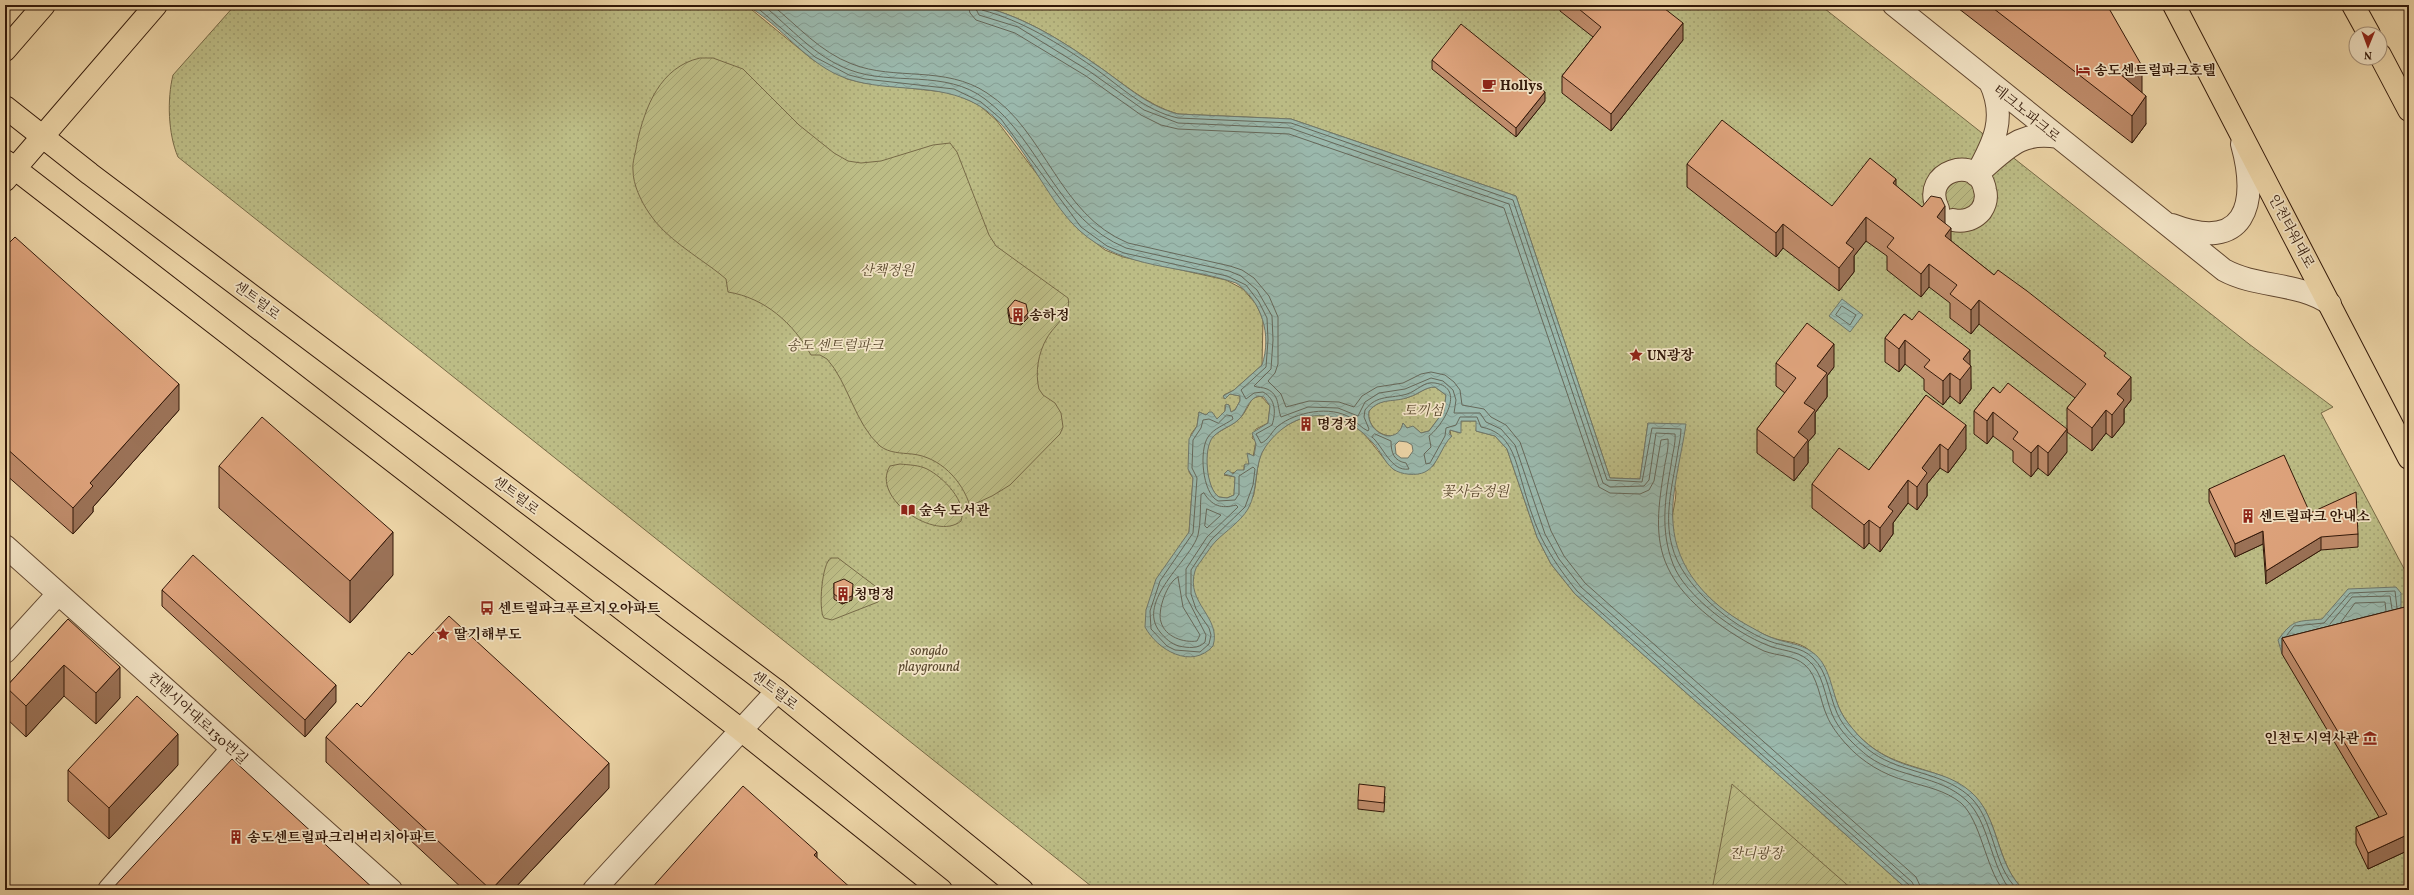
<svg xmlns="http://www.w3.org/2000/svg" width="2414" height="895" viewBox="0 0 2414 895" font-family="Vollkorn,'Noto Serif KR',serif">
  <defs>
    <pattern id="grass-dots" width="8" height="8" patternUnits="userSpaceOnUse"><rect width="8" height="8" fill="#bcbc85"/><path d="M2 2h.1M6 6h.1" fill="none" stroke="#a2a172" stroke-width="1.8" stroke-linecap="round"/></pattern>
    <pattern id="garden-furrows" width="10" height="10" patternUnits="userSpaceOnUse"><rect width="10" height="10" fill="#bcbc85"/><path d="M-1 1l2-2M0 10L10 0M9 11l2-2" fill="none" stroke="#a2a172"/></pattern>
    <pattern id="water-waves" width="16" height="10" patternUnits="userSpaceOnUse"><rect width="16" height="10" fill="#9ab8ac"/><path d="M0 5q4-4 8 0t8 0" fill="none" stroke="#859d93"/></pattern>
  </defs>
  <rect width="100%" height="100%" fill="#edd5a7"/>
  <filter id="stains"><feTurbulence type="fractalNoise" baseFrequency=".005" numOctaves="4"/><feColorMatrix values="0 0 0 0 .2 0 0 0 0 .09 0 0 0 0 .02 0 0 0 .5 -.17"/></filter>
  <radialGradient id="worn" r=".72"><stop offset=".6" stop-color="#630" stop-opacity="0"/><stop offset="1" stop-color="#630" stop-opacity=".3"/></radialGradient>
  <!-- grass -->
  <path fill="url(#grass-dots)" stroke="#776a47" d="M235 5H746L813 60 847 79 864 83 953 93 979 105 997 121 1079 230 1105 250 1123 257 1226 280 1243 289 1256 304 1263 319 1262 365 1234 390 1224 395V399L1230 394 1240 396V401L1235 410 1231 412 1229 405H1225V411L1217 419 1209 412 1206 415 1199 412 1197 426 1191 434 1189 472 1193 478 1189 533 1253 497C1257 483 1256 465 1262 452 1275 423 1320 404 1348 421 1368 433 1378 454 1394 470L1433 466 1446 442 1451 436 1450 430 1460 433 1461 421H1477L1476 431 1495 436 1507 449 1537 537 1551 564 1575 594 1908 890H1096L178 157C168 134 167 99 173 75Z
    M975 5H1820L2249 344 2333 407 2321 413 2409 578V890H2024C1995 864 2000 816 1970 792 1942 768 1903 770 1873 748 1861 739 1849 727 1841 712 1829 688 1832 670 1809 650 1799 641 1782 642 1770 637 1737 623 1697 595 1682 562 1676 551 1673 534 1672 521 1672 512 1676 502 1676 492 1675 481 1654 437 1648 423L1640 479 1610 478 1516 196 1291 119 1178 114C1146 105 1122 82 1095 64 1058 38 1019 14 975 5Z
    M1435 387 1446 395 1444 411 1429 431 1421 433 1414 427 1407 428 1403 423C1399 448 1365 432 1369 411 1380 397 1394 402 1409 397 1419 394 1425 387 1435 387Z
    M1261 396 1270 406 1268 423 1256 429 1252 438 1256 441 1253 457 1249 456V453V464L1244 465V470L1224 475 1235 477 1234 495 1227 498 1219 497C1206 489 1203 452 1211 439 1218 430 1231 427 1239 419 1245 414 1248 405 1253 398Z"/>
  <!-- garden -->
  <path fill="url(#garden-furrows)" stroke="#776a47" d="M700 58H713L743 69 799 125 834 153 848 161 861 163 881 161 933 145 950 143 957 152 989 235 996 246 1068 298C1072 314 1054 325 1047 338 1038 353 1035 373 1039 389L1043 395 1055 403 1061 413 1063 427 1060 434 1010 485 992 496 970 506C962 480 940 457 912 454 901 453 889 453 880 446 855 424 848 382 827 359L820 355H811C793 323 765 298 728 292L726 279 720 274C697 256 665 238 649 213 641 201 633 185 633 170 632 162 636 152 637 143 645 107 660 67 700 58Z
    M1955 176 1977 185 1974 208 1950 211 1945 207 1942 189Z
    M900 464C909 465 919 465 927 469 943 477 968 502 961 521 936 542 870 498 890 466Z
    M831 558H838L879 589 881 596 878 602 832 620 824 618C818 610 822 562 831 558Z
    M1732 784 1853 890H1712Z"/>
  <!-- water -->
  <path fill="url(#water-waves)" stroke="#70786b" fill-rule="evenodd" d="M746 5H975C1019 14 1058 38 1095 64 1122 82 1146 106 1178 114L1291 119 1516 196 1610 478 1640 479 1648 423 1686 424C1682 453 1670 496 1673 523 1676 569 1708 603 1747 625 1755 629 1762 634 1770 637 1784 643 1800 643 1812 652 1831 665 1831 692 1841 712 1845 720 1852 728 1858 735 1872 750 1890 760 1910 766 1932 773 1953 776 1971 792 2000 817 1995 864 2024 890H1908L1575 594 1551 564 1537 537 1507 449 1495 436 1476 431V421H1461V433L1450 430 1449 434 1452 436C1441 446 1438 466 1425 472 1417 476 1401 475 1393 469 1384 462 1381 451 1373 443 1341 406 1295 406 1266 446 1253 463 1259 490 1248 509 1240 522 1226 531 1216 541 1211 546 1207 553 1203 558 1201 562 1196 566 1195 571 1185 603 1222 617 1213 646 1192 670 1157 650 1145 627L1146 610 1156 579 1189 532 1193 478 1188 469 1189 439 1197 426 1199 412 1206 415 1209 412H1212L1217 419 1225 411 1226 404 1229 405 1231 412 1235 410 1240 401V396L1230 394 1225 399 1223 396 1234 390 1262 365C1272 335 1262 301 1236 283 1184 265 1123 270 1080 231 1044 199 1020 129 978 105 938 82 891 93 848 79 806 65 783 26 746 5ZM1435 387 1446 395 1444 411 1429 431 1421 433 1413 426 1407 428 1403 423C1397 448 1365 432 1369 411 1381 397 1394 403 1409 397 1419 394 1425 387 1435 387ZM1258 396 1264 397 1270 406 1268 423 1252 433 1256 444 1254 456 1247 453 1249 464H1245L1244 470H1237L1233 474 1228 470 1224 474 1235 477 1234 495 1227 498 1219 497C1206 489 1203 448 1213 437 1221 428 1234 426 1241 417 1247 409 1248 400 1258 396ZM1399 441 1407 442 1412 445 1413 451 1408 458H1401L1396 454 1395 445Z
    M1842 299 1863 315 1850 332 1829 316Z
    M2396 587 2401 593V624L2282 654 2278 640C2294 618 2297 622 2322 619L2348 589Z"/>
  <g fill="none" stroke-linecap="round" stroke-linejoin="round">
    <!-- shore -->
    <path stroke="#66685a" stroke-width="1" d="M754 5 815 57 849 75 865 79 954 89 981 102 1001 119 1081 227 1107 246 1124 253 1227 276 1246 285 1259 302 1267 318 1268 340 1266 367 1241 390 1246 399 1254 393 1263 392C1276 399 1276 413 1272 425L1256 434 1261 443C1268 441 1272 431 1278 426 1296 412 1330 405 1351 418 1357 422 1361 428 1368 431L1369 429 1364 417 1365 410C1377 394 1391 399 1407 394 1417 391 1424 381 1435 383 1467 388 1442 426 1429 436L1431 447 1424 454 1426 464 1430 463 1445 436 1446 428 1456 425 1460 417H1477L1481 427C1510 432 1515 458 1522 482 1527 500 1533 520 1541 537 1551 557 1563 574 1577 591L1909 885 1911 890
      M763 5C791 28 815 57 850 70 892 86 946 69 985 99 1042 142 1056 219 1126 248L1229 271 1241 276 1257 290 1272 316 1273 340 1271 369 1254 386C1258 388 1263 387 1267 389 1280 395 1277 407 1281 417L1308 407 1338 408 1358 416 1365 402 1379 393 1405 389 1431 378 1443 381 1453 390 1456 400 1454 413H1480L1486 422 1501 429 1515 445 1545 534 1559 559 1581 587 1912 882 1916 890
      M772 5C798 26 820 52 852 64 895 81 945 65 987 93 1046 131 1058 214 1128 243L1230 266 1242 270 1254 278 1269 296 1278 317V364L1275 373 1268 381 1281 394 1286 407 1309 401 1339 402 1354 407 1362 396 1377 387 1403 383 1421 374 1431 372 1445 375 1454 382 1460 390 1462 405 1484 409 1491 417 1506 425 1520 442 1551 531 1564 556 1585 583 1916 877 1922 890
      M968 5 970 13 976 20 1015 33 1086 76 1141 115 1161 125 1178 129 1289 134 1504 208 1599 487 1610 493 1640 494 1649 490 1654 481 1661 440 1668 439C1669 449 1665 461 1664 470 1659 503 1653 537 1668 568 1684 603 1730 635 1764 651 1777 656 1794 655 1805 665 1818 676 1820 701 1827 716 1831 726 1839 736 1846 744 1862 762 1884 775 1907 781 1926 787 1945 790 1961 803 1981 821 1985 866 2003 890
      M974 5 979 15 1018 27 1089 71 1144 110 1178 123 1290 128 1509 204 1603 483 1610 487 1644 486 1649 480 1656 433 1675 434C1676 443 1672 455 1671 465 1665 499 1660 530 1673 564 1685 596 1736 633 1767 645 1780 651 1797 650 1808 660 1823 672 1825 697 1832 714 1839 731 1855 746 1869 757 1899 778 1939 775 1966 800 1989 821 1990 864 2010 890
      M979 5 982 10C1023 21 1058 43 1093 67 1120 86 1145 111 1178 118L1291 123 1513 200 1607 480 1642 482 1652 428 1681 429C1681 438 1678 448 1677 457 1672 486 1664 517 1672 546 1682 586 1731 626 1769 641 1784 647 1801 646 1813 658 1828 672 1829 695 1837 713 1844 729 1859 743 1873 753 1902 773 1941 772 1968 795 1996 819 1991 865 2018 890
      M1842 306 1856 315 1850 325 1836 315Z
      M1227 415 1232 416 1233 419C1225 425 1214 428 1208 437 1199 450 1202 493 1218 501L1235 500 1239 494V476L1253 467 1255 469 1253 485 1245 507 1211 540 1191 570V594L1196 609 1209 628 1211 635 1209 644 1200 652 1175 650 1167 646 1151 629 1150 611 1160 581 1193 533 1197 478 1192 468 1193 440 1201 428 1203 420 1209 419 1218 423Z
      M1375 434 1391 441C1391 453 1394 461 1406 463L1409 469C1391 472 1383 446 1372 437Z
      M1204 493C1212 506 1221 509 1236 505L1238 507 1207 537 1186 569V596L1206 635 1205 642C1199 649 1188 648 1179 646 1171 644 1165 638 1160 632 1135 601 1191 560 1198 535 1201 523 1200 507 1201 495Z
      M1207 509 1221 515 1207 528 1205 526Z
      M1178 577 1183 607 1200 635 1197 641C1184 643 1165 637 1161 622 1157 611 1167 582 1178 577Z
      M2341 622 2355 603 2385 602 2386 611
      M2330 624 2352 597 2390 596 2392 609
      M2287 635 2294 626 2324 623 2350 593 2395 591 2397 608"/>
    <defs>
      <path id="minor" d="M1894 5 2224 270C2257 288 2299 282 2330 304
        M1984 168C2009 146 2023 131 2058 137
        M1976 175C1994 143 2007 118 1990 82
        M1938 209C1919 171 1979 153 1985 190 1987 197 1985 205 1981 211 1973 220 1964 222 1953 220
        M2172 225C2245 253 2259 205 2242 144
        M5 546 391 890
        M5 652 58 594
        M109 890 232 749
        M594 890 777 691"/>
      <path id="major" d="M2174 5 2409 458
        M2353 5 2369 34
        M5 50 44 5
        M2380 55 2409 110
        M5 107 90 174 777 691 1022 890
        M5 161 741 730 941 890
        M5 180 156 5"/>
    </defs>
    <!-- minor casing -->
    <use href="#minor" stroke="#614730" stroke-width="24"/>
    <!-- major casing -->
    <use href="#major" stroke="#321809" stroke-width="24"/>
    <!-- minor -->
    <use href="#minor" stroke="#f3e4c6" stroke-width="22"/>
    <!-- major -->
    <use href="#major" stroke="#edd5a7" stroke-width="22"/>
  </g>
  <!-- wall -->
  <path fill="#bf8c6b" stroke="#321809" d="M1560 5H1660L1683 40 1611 131 1562 93V76L1593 37 1560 11Z
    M1954 5H2107L2146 124 2132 143Z
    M1432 60 1545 101 1516 137 1432 69Z
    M1687 164 1832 206 1896 186 1922 207 1945 223 1951 241 1994 275 2106 358 2131 400 2124 409V423L2112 438 2106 433 2092 451 2067 432V408L2075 398 1979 324 1971 334 1950 318V303L1929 287 1921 297 1887 270V256L1866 241 1854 256V272L1839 291 1783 248 1776 257 1687 187Z
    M5 247 179 410 93 507V512L73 534 5 474Z
    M1008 308 1028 318 1021 325 1010 323 1008 313Z
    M1904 314 1970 365 1971 389 1960 404 1950 396 1943 405 1924 390V379L1905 364 1899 372 1885 362V338Z
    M1776 363 1834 367 1827 376V397L1815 413V434L1808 442V463L1794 481 1757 453V429L1785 393 1776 386Z
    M1993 387 2067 452 2048 476 2038 468 2031 477 2013 462V451L1993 436 1987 444 1974 434V411Z
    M1926 395 1966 449 1948 473 1940 468 1927 484V496L1917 510 1908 503 1893 523V534L1880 552 1869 543 1864 549 1812 508V484L1869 470Z
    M219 466 393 575 350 623 219 508Z
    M2209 489 2310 513 2358 534V547L2321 550 2266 584 2263 544 2235 557 2209 502Z
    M834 583 852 600 842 604 834 599Z
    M162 590 336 702 305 737 162 606Z
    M2409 606V850L2368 869 2356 844V827L2379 817 2282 654V638Z
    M68 619 120 698 96 724 64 696 26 737 6 718V687Z
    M412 655 609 788 513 890H464L326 762V737L361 707Z
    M178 765 109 839 68 801V770Z
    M1385 796 1384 812 1358 809V800Z"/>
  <!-- shaded-wall -->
  <path fill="#9b7257" stroke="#321809" d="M1683 23V40L1611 131V114Z
    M2142 66V93L2120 74Z
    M1545 92V101L1516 137V128Z
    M2146 96V124L2132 143V116Z
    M1896 179V202L1893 183Z
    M1945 206V230L1937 217Z
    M1866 217V241L1854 256V272L1839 291V268L1846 243Z
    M1783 224V248L1776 257V233Z
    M1951 228V251L1945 236Z
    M1929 264V287L1921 297V274Z
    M1979 300V324L1971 334V310Z
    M1028 313V318L1021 325V321Z
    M1905 340V364L1899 372V349Z
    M1834 344V367L1827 376V397L1815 413V434L1808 442V463L1794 481V458L1798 432 1804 403 1817 366Z
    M1970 350V367L1971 366V389L1960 404V380L1963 359Z
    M1950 373V396L1943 405V381Z
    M2131 377V400L2124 409V423L2112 438V415L2117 394Z
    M179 384V410L93 507V512L73 534V508L90 483Z
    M2106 410V433L2092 451V428Z
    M1993 412V436L1987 444V421Z
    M1966 425V449L1948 473V450Z
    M2067 429V452L2048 476V453Z
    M1940 444V468L1927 484V496L1917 510V487L1922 468Z
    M2038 445V468L2031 477V453Z
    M1908 480V503L1893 523V534L1880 552V528L1888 507Z
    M1869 520V543L1864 549V525Z
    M2263 531V544L2235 557V544Z
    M393 532V575L350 623V581Z
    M2321 537V550L2266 584V571Z
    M853 589 852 600 842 604V600Z
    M64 665V696L26 737V706Z
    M120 667V698L96 724V693Z
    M336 685V702L305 737V720Z
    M178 734V765L109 839V808Z
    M8 763V794L5 798V767Z
    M609 763V788L513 890H491Z
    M2409 834V850L2368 869V853Z
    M817 852V878L814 855Z"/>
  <!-- building -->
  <path fill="#dea37c" stroke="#321809" d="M1574 5H1660L1683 23 1611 114 1562 76 1601 27Z
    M1989 5H2107L2142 66 2120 74 2146 96 2132 116Z
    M1461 24 1545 92 1516 128 1432 60Z
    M1722 120 1832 206 1870 158 1896 179 1893 183 1922 207 1931 196 1941 198 1945 206 1937 217 1951 228 1945 236 1994 275 1998 270 2027 291 2106 353 2104 356 2131 377 2117 394 2124 400 2112 415 2106 410 2092 428 2067 408 2086 384 1979 300 1971 310 1950 294 1957 285 1929 264 1921 274 1887 247 1894 238 1866 217 1846 243 1854 249 1839 268 1783 224 1776 233 1687 164Z
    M15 237 179 384 90 483 93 486 73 508 5 447V247Z
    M1015 300 1026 304 1028 313 1021 321 1010 318 1008 308Z
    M1919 311 1970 350 1963 359 1971 366 1960 380 1950 373 1943 381 1924 367 1930 360 1905 340 1899 349 1885 338 1904 314 1912 320Z
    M1807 323 1834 344 1817 366 1827 373 1804 403 1815 410 1798 432 1808 440 1794 458 1757 429 1796 378 1776 363Z
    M2008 383 2067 429 2048 453 2038 445 2031 453 2013 439 2018 432 1993 412 1987 421 1974 411 1993 387 2000 393Z
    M1926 395 1966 425 1948 450 1940 444 1922 468 1927 473 1917 487 1908 480 1888 507 1893 511 1880 528 1869 520 1864 525 1812 484 1839 448 1869 470Z
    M262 417 393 532 350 581 219 466Z
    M2284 455 2310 513 2356 492 2358 534 2321 537 2266 571 2263 531 2235 544 2209 489Z
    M193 555 336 685 305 720 162 590Z
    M844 579 853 584 852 596 842 600 834 594V583Z
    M2409 606V805L2407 807 2409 811V834L2368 853 2356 827 2387 814 2282 638Z
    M449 616 609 763 491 890 326 737 357 703 361 707 409 652 412 655Z
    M68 619 120 667 96 693 64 665 26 706 6 687Z
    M137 696 178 734 109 808 68 770Z
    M232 759 375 890H111Z
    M5 760 8 763 5 767Z
    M1359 784 1385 787 1384 803 1358 800Z
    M743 786 817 852 814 855 853 890H650Z"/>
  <!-- icons -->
  <defs>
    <symbol id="hotel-bare" viewBox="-9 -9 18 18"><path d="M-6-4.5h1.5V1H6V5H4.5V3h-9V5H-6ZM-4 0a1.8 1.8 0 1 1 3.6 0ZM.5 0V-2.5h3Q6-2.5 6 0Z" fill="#8f2418" stroke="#f3e4c6" stroke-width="2.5" paint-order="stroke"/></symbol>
    <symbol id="cafe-bare" viewBox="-9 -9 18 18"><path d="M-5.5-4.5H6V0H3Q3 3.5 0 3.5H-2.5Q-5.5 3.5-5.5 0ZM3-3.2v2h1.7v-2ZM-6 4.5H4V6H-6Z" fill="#8f2418" stroke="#f3e4c6" stroke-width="2.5" paint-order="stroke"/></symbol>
    <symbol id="building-bare" viewBox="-9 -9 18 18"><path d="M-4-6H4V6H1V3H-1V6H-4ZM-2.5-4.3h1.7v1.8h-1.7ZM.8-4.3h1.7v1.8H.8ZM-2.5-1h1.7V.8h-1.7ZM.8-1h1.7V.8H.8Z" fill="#8f2418" stroke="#f3e4c6" stroke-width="2.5" paint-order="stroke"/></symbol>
    <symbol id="sight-bare" viewBox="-9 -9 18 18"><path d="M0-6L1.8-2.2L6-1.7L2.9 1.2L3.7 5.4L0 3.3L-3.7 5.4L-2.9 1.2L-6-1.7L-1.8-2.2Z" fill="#8f2418" stroke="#f3e4c6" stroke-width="2.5" paint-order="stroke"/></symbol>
    <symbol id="library-bare" viewBox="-9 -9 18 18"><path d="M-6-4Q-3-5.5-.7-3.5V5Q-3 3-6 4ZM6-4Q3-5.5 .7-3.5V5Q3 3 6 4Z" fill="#8f2418" stroke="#f3e4c6" stroke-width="2.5" paint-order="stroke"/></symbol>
    <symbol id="bus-bare" viewBox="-9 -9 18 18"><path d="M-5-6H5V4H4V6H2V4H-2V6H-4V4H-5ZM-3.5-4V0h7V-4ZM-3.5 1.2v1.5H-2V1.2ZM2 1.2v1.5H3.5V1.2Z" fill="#8f2418" stroke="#f3e4c6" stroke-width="2.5" paint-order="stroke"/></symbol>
    <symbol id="museum-bare" viewBox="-9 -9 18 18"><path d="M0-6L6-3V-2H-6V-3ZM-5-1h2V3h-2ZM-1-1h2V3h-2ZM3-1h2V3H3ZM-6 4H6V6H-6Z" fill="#8f2418" stroke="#f3e4c6" stroke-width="2.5" paint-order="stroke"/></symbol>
  </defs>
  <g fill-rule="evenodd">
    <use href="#hotel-bare" x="2073" y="60" width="20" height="20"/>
    <use href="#cafe-bare" x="1479" y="75" width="20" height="20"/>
    <use href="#building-bare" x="1008" y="305" width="20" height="20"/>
    <use href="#sight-bare" x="1626" y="345" width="20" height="20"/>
    <use href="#building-bare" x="1296" y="414" width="20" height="20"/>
    <use href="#library-bare" x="898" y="500" width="20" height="20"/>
    <use href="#building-bare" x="2238" y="506" width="20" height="20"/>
    <use href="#building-bare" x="833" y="584" width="20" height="20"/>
    <use href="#bus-bare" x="477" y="598" width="20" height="20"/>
    <use href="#sight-bare" x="433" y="624" width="20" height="20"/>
    <use href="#museum-bare" x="2360" y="728" width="20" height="20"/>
    <use href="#building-bare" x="226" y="827" width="20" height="20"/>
  </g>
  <g text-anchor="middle" stroke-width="3.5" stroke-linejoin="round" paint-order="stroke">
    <!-- poi labels -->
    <g font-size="14" font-weight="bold" fill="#321809" stroke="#f3e4c6" text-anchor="start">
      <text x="2094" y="75">송도센트럴파크호텔</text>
      <text x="1500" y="90">Hollys</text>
      <text x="1029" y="320">송하정</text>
      <text x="1647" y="360">UN광장</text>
      <text x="1317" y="429">명경정</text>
      <text x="919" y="515">숲속 도서관</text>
      <text x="2259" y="521">센트럴파크 안내소</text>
      <text x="854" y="599">청명정</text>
      <text x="498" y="613">센트럴파크푸르지오아파트</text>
      <text x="454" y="639">딸기해부도</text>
      <text x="2359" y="743" text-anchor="end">인천도시역사관</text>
      <text x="247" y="842">송도센트럴파크리버리치아파트</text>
    </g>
    <!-- street labels -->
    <g font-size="14" fill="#321809" stroke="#f3e4c6">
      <text transform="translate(2027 113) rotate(39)" y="5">테크노파크로</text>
      <text transform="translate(2292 231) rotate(62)" y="5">인천타워대로</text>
      <text transform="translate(257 300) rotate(37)" y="5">센트럴로</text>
      <text transform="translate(516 495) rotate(37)" y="5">센트럴로</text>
      <text transform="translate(775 690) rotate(38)" y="5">센트럴로</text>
      <text transform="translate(198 718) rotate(42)" y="5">컨벤시아대로130번길</text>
    </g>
    <!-- park labels -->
    <g font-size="14" font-style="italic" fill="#5b492e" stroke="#f3e4c6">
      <text x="887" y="275">산책정원</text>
      <text x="835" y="350">송도 센트럴파크</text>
      <text x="1423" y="415">토끼섬</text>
      <text x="1475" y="496">꽃사슴정원</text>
      <text x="929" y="655">songdo<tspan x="929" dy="16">playground</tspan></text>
      <text x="1756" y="858">잔디광장</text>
    </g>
  </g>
  <!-- margin -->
  <rect width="2414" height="895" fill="none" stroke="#edd5a7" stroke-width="20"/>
  <rect x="6" y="6" width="2402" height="883" fill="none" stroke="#321809" stroke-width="2"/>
  <rect x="10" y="10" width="2394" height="875" fill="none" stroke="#321809"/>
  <!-- north arrow -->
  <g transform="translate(2368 46) rotate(181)"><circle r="19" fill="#f3e4c6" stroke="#a6927a"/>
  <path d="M0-3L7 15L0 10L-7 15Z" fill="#8f2418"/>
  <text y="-6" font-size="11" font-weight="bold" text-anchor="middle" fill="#321809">N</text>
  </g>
  <rect width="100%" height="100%" filter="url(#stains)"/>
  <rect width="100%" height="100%" fill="url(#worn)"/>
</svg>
